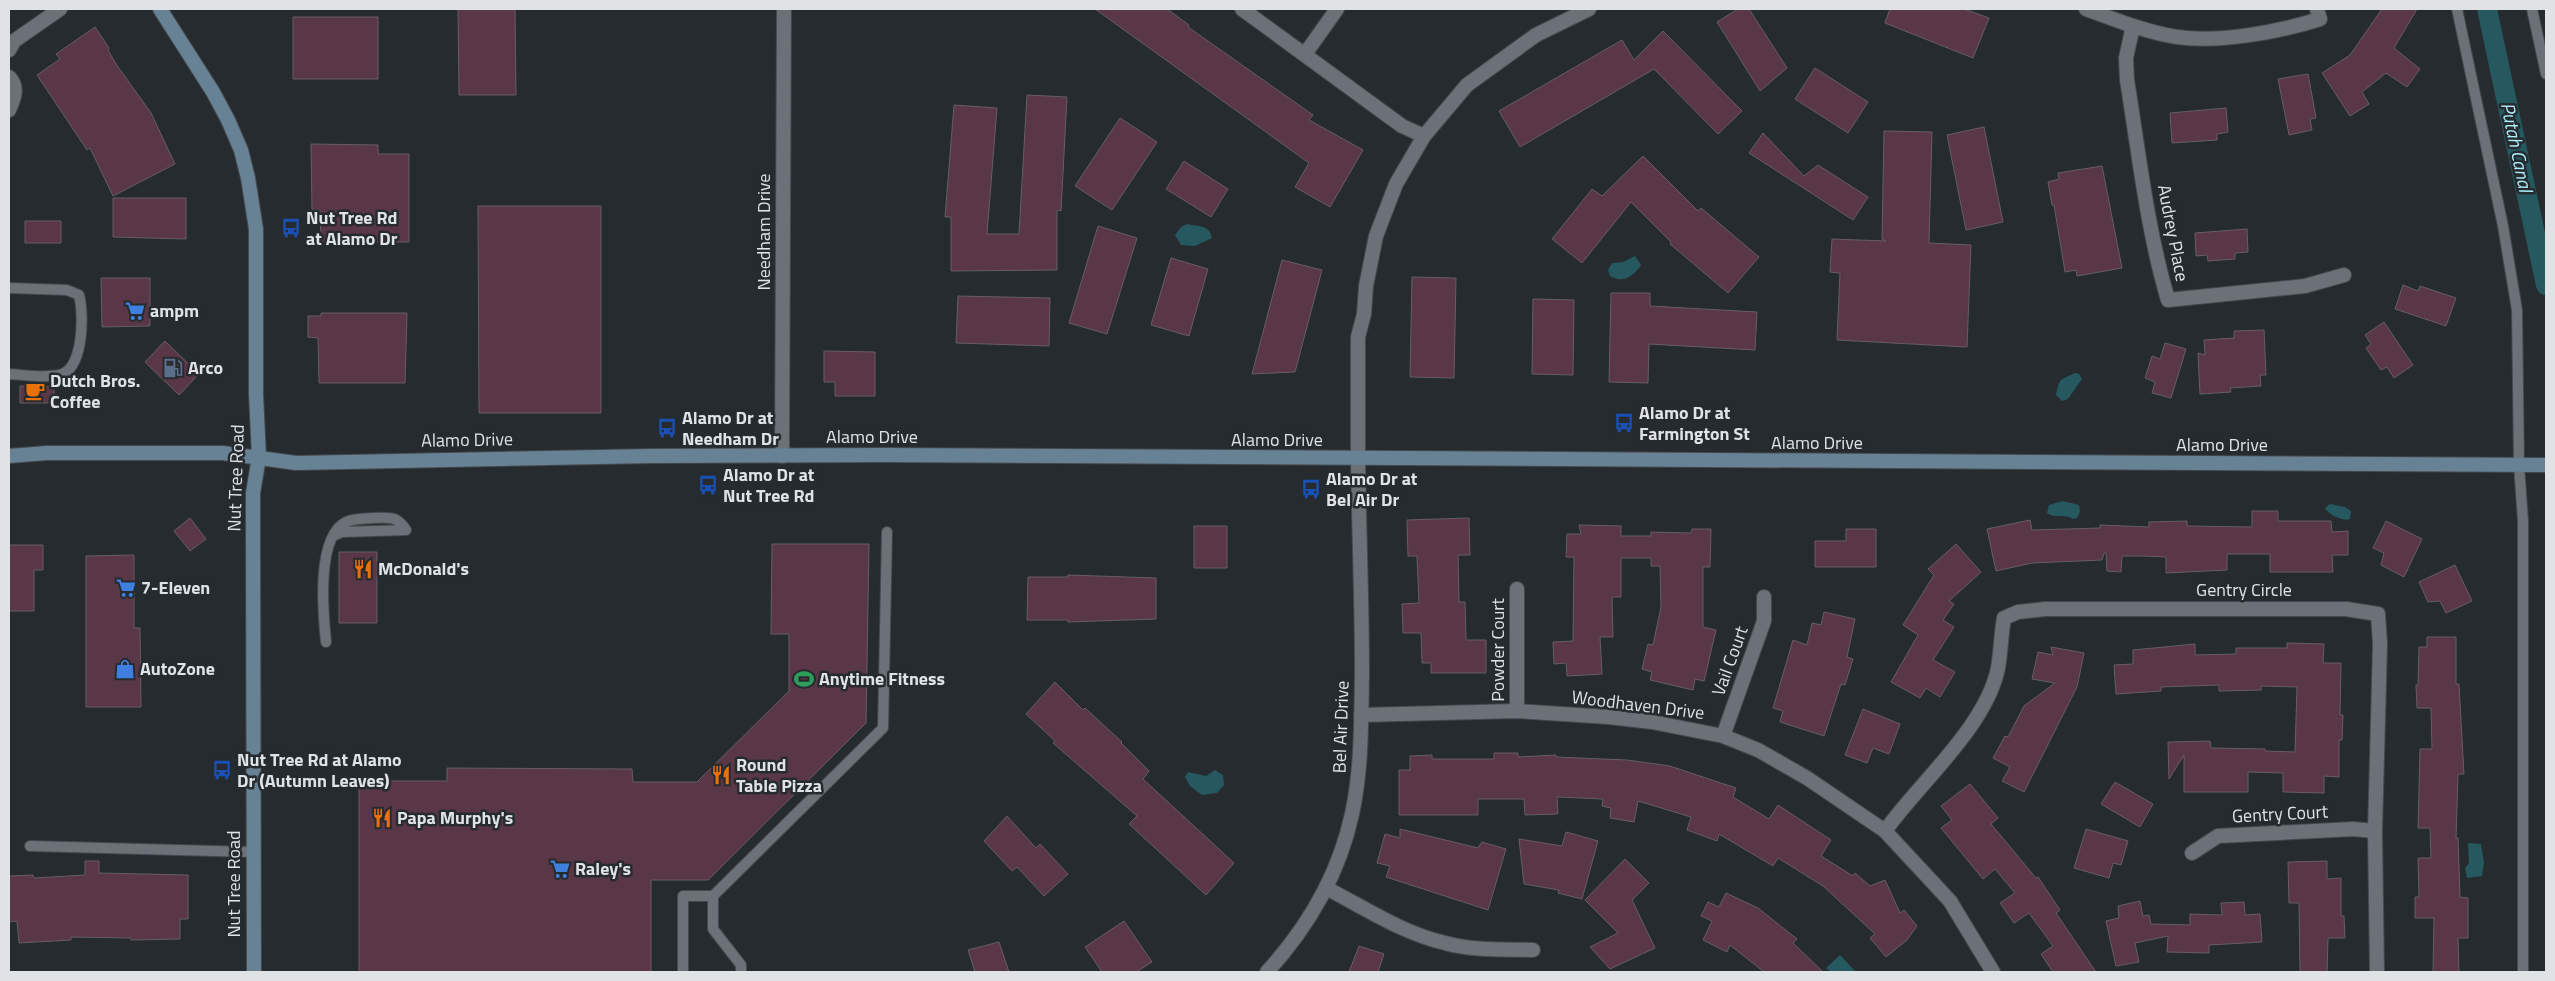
<svg xmlns="http://www.w3.org/2000/svg" width="2555" height="981" viewBox="0 0 2555 981" font-family="'Titillium Web',sans-serif">
  <rect width="100%" height="100%" fill="#262b2f"/>
  <!-- water -->
  <path fill="#265860" d="M1187 224C1199 227 1209 224 1212 238L1195 246 1181 245 1175 235 1181 227Z
    M1635 256 1641 265C1634 276 1623 284 1610 276L1608 270 1612 263 1623 262Z
    M2075 373 2079 374 2082 379 2068 399 2062 401 2056 395C2060 376 2060 381 2075 373Z
    M2063 501 2079 505 2080 512 2077 518 2073 519C2064 513 2055 519 2047 513L2049 505Z
    M2330 504 2345 507 2351 511 2350 519C2343 522 2328 514 2325 508Z
    M1215 770 1223 775 1224 785 1217 793 1202 795 1190 786 1185 777 1188 772 1206 776Z
    M2468 843 2481 844 2484 863 2482 876 2467 878 2465 868 2469 863Z
    M1840 955 1856 972H1831L1826 968Z"/>
  <g fill="none" stroke-linecap="round" stroke-linejoin="round">
    <!-- canal -->
    <path stroke="#265860" stroke-width="20" d="M2487 9 2546 285"/>
  </g>
  <!-- building -->
  <path fill="#593747" stroke="#665e61" d="M458 9H515L516 95H459Z
    M1095 9H1167L1189 25 1188 27 1313 115 1309 120 1363 150 1330 207 1295 187 1309 163Z
    M1738 9H1749L1787 68 1760 91 1717 22Z
    M1890 9H1964L1989 18 1973 58 1885 23Z
    M2382 9H2417L2394 48 2420 69 2407 87 2386 73 2362 92 2369 104 2350 116 2322 73 2350 55Z
    M293 17H378V79H293Z
    M95 27 109 48 108 50 116 64 151 113 175 164 113 196 90 148 87 150 37 75 60 59 56 54Z
    M1663 31 1742 111 1718 134 1654 69 1520 147 1499 111 1622 40 1634 60Z
    M1815 68 1868 102 1848 133 1795 99Z
    M2308 74 2316 118 2310 119 2312 130 2289 135 2278 79Z
    M1027 95 1067 97 1061 211 1057 210V270L951 271V217H945L954 105 997 108 987 234H1019Z
    M2226 108 2228 132 2217 134V140L2172 143 2170 113Z
    M1120 118 1157 142 1112 210 1075 186Z
    M1984 127 2003 222 1966 230 1947 135Z
    M1884 131 1932 132 1929 243 1971 245 1967 347 1837 340 1840 273 1830 272 1832 239 1886 241 1882 239Z
    M1763 133 1804 176 1818 165 1868 197 1853 220 1749 153Z
    M311 144 378 145V154H409V242H321L320 210H312Z
    M1643 156 1698 211 1701 208 1759 257 1728 293 1670 244 1671 242 1631 202 1582 263 1552 239 1592 189 1602 196Z
    M1184 161 1228 189 1211 217 1166 189Z
    M2102 166 2122 268 2077 276 2076 270 2065 272 2054 205H2052L2048 182 2059 179 2058 173Z
    M113 198H186V239L113 237Z
    M478 206H601V413H479Z
    M25 221H61V243H25Z
    M1098 226 1137 238 1107 334 1069 323Z
    M2247 229 2248 252 2235 253V259L2208 261 2207 255 2196 256 2195 233Z
    M1171 258 1208 269 1189 336 1151 325Z
    M1282 260 1322 270 1295 372 1252 374Z
    M1412 277 1456 278 1454 378 1410 377Z
    M101 278H150V326L102 327Z
    M2403 285 2418 291 2420 286 2456 298 2446 326 2395 309Z
    M1611 293H1650V306L1757 312 1755 350 1649 344 1648 383 1609 382Z
    M958 296 1050 298 1049 346 956 343Z
    M1533 299 1574 300 1573 375 1532 374Z
    M321 313H407L405 383H319L318 338 308 337V316H321Z
    M2384 322 2413 365 2394 378 2387 367 2381 370 2366 348 2371 344 2365 335Z
    M2264 330 2266 375H2260L2261 386 2230 388 2231 392 2200 394 2198 353 2205 355 2204 340 2234 338V331Z
    M165 341 199 374 179 395 145 362Z
    M2165 343 2186 349 2171 398 2152 393 2155 382 2145 378 2152 356 2160 359Z
    M824 351 875 352V396H835V382H824Z
    M20 386 54 387V403H20Z
    M2252 511H2278V521H2331L2332 532 2348 531V555H2332L2333 572H2270V554H2227V570L2166 573V557L2143 556H2122L2121 572 2107 571 2106 553H2104L2102 560 2032 563 1996 571 1987 529 2030 520 2032 530 2100 528V525L2149 527V522L2187 521V526L2252 527Z
    M190 518 206 539 190 551 174 531Z
    M1469 518 1470 555H1458L1459 602H1465L1466 640H1486V673H1431V663H1422L1421 633H1403L1402 604 1419 603 1417 556H1408L1407 520Z
    M2386 521 2422 539 2404 577 2381 565 2384 553 2373 548Z
    M1579 525 1621 526V536H1651V532L1691 533 1692 529H1711L1710 567H1703V627L1716 630 1704 681 1695 679 1693 690 1650 680 1652 672 1642 669 1648 644 1653 645 1661 607 1660 566H1651V558H1621V597H1612L1613 637H1600L1602 674 1567 676 1566 663 1554 664 1553 642 1573 641 1574 557H1566L1567 534H1581Z
    M1194 526H1227V568H1194Z
    M1846 529H1876V567H1815V541H1846Z
    M772 544H869L866 723 708 880H651V972H359V781H447V768L632 769 633 782H697L789 691V634H771Z
    M1956 544 1981 572 1949 601 1954 604 1943 620 1954 627 1933 660 1955 672 1940 697 1926 688 1920 698 1891 682 1918 635 1903 625 1934 575 1928 569Z
    M9 545H43V570H34V611H9Z
    M339 552H377V623H339Z
    M134 555V628H140L141 707H86V556Z
    M2455 565 2472 601 2446 613 2440 601 2428 602 2419 582Z
    M1068 575 1156 578V619L1068 622V620H1027L1028 577H1068Z
    M1824 612 1855 619 1847 657 1853 659 1845 685 1841 684 1824 736 1780 722 1783 711 1773 708 1793 640 1807 645 1812 623 1821 625Z
    M2427 637H2456V684H2459L2464 774H2458L2456 838H2458L2460 897 2468 898V938H2458L2459 972H2433L2434 918H2415V897H2419L2418 858H2431L2430 828H2418L2420 749H2432L2431 708H2417L2416 685H2418L2419 647H2427Z
    M2287 643 2324 644 2323 663H2341L2340 715H2343L2342 740H2339V777L2324 776V793L2283 792V773L2248 772V792H2184V755L2169 779 2168 742 2210 741 2211 748 2265 749V751L2295 752 2297 687 2261 686V690L2219 691V685L2161 687V691L2116 694 2114 665 2133 664V650L2195 644V655L2236 654V648H2287Z
    M2051 647 2084 653 2077 687 2024 792 2002 781 2010 767 1993 758 2005 736 2008 737 2024 706 2055 683 2032 679 2038 652 2053 655Z
    M1055 682 1083 710 1085 708 1122 742 1121 743 1149 771 1143 779 1234 863 1206 895 1129 824 1137 816 1053 743 1055 741 1026 714Z
    M1863 709 1900 724 1889 754 1873 748 1867 763 1845 755Z
    M1494 753H1518V757L1556 755V757L1627 760 1670 766 1736 788 1733 797 1769 819 1778 805 1831 840 1821 856 1853 876 1855 873 1870 886 1885 880 1900 913 1904 910 1917 926 1907 940 1886 957 1870 938 1875 934 1823 886 1778 858 1773 866 1719 834 1717 841 1687 830 1691 817 1638 801 1634 822 1610 818 1611 808 1602 806 1603 799 1557 797 1558 814 1525 815 1524 799H1478V815H1399V770H1410V756L1432 755V759H1494Z
    M2115 782 2153 804 2140 827 2101 804Z
    M1970 784 1998 818 1991 824 2036 878 2038 877 2060 910 2056 913 2096 972H2053L2041 954 2053 946 2029 913 2014 923 2000 903 2015 893 1995 869 1983 879 1941 828 1952 820 1941 806Z
    M1007 816 1036 848 1040 844 1068 874 1044 896 1017 867 1012 871 984 841Z
    M1400 829 1478 848 1482 842 1506 849 1488 910 1386 877 1390 866 1377 863 1385 834 1400 838Z
    M2086 829 2128 841 2121 865 2113 863 2109 878 2074 868Z
    M1566 832 1598 841 1582 899 1558 893 1559 890 1524 884 1519 839 1562 846Z
    M1625 859 1649 883 1632 900 1655 948 1610 969 1590 947 1618 933 1585 900Z
    M85 861H99V873L188 875V919H180V939L131 940V938L71 937V940L19 943 17 921 9 922V876L33 875 34 878 85 875Z
    M2327 861V879L2341 878V916H2344L2345 938H2328L2327 972H2300L2299 903H2289L2288 862Z
    M1726 893 1758 908 1797 939 1793 943 1823 972H1764L1730 945 1727 952 1703 940 1712 921 1701 916 1708 902 1719 907Z
    M2140 901 2143 916 2149 915 2151 924 2190 925V914L2222 915 2221 903 2244 902 2245 915 2260 914 2262 942 2209 945V953L2167 952 2168 936 2135 943 2139 962 2116 966 2106 921 2119 918 2118 906Z
    M1124 921 1152 962 1136 972H1102L1085 947Z
    M999 942 1009 972H975L968 950Z
    M1359 946 1384 954 1378 972H1349Z"/>
  <g fill="none" stroke-linecap="round" stroke-linejoin="round">
    <defs>
      <path id="service" d="M2457 9 2503 226 2517 310 2519 465 2523 521V972
        M2532 9 2546 74
        M9 288 67 290 79 295C84 314 84 370 59 375 44 378 24 375 9 374
        M333 536 342 532 406 530
        M326 642C323 613 316 537 346 522 355 518 364 519 373 518 390 518 396 515 406 530
        M30 846 252 852
        M713 896V929L741 965V972
        M683 972V896H713L883 728 887 532"/>
      <path id="minor" d="M1242 9 1402 126 1424 136
        M2086 9C2116 20 2146 32 2177 37 2220 43 2279 32 2320 19L2317 9
        M2133 26 2126 58 2127 80C2139 154 2147 229 2168 300L2305 286 2344 275
        M9 50 14 41 60 9
        M1305 54 1337 9
        M9 77C19 87 14 99 9 110
        M782 456 784 9
        M1358 459V337L1364 314 1366 286 1376 236 1396 184 1424 136 1467 85 1536 35 1589 9
        M1517 589V711
        M1361 715 1517 711 1609 717 1652 722 1723 736 1758 750 1807 778 1885 831 1950 901 1993 972
        M1723 736 1764 621V597
        M1885 831C1919 783 1986 727 1998 668 2001 651 2001 634 2004 618L2018 612 2045 609H2346L2378 614 2380 644 2375 831 2377 972
        M2192 853 2218 836 2353 829 2375 831
        M1326 888C1365 908 1402 933 1445 943 1473 951 1505 949 1533 950"/>
      <path id="tertiary" d="M1267 972C1308 927 1339 874 1352 814 1362 768 1361 721 1362 675 1362 603 1359 531 1358 459"/>
      <path id="secondary" d="M160 9 213 92 228 120 241 150 248 178 256 229V394L259 457 253 493V521L254 972
        M9 456 47 453H223L296 463 652 456 886 455 2546 465"/>
    </defs>
    <!-- service casing -->
    <use href="#service" stroke="#45494d" stroke-width="12"/>
    <!-- minor casing -->
    <use href="#minor" stroke="#45494d" stroke-width="16"/>
    <!-- tertiary casing -->
    <use href="#tertiary" stroke="#45494d" stroke-width="16"/>
    <!-- secondary casing -->
    <use href="#secondary" stroke="#45494d" stroke-width="16"/>
    <!-- service -->
    <use href="#service" stroke="#6b7176" stroke-width="10"/>
    <!-- minor -->
    <use href="#minor" stroke="#6b7176" stroke-width="14"/>
    <!-- tertiary -->
    <use href="#tertiary" stroke="#6b7176" stroke-width="14"/>
    <!-- secondary -->
    <use href="#secondary" stroke="#678295" stroke-width="14"/>
  </g>
  <!-- icons -->
  <defs>
    <symbol id="bus-bare" viewBox="-9 -9 18 18"><path d="M-5-6H5V4H4V6H2V4H-2V6H-4V4H-5ZM-3.5-4V0h7V-4ZM-3.5 1.2v1.5H-2V1.2ZM2 1.2v1.5H3.5V1.2Z" fill="#1a4fb4" stroke="#262b2f" stroke-width="2.5" paint-order="stroke"/></symbol>
    <symbol id="supermarket-bare" viewBox="-9 -9 18 18"><path d="M-6-5.5h2.5l.6 2H6L4.5 2H-2.5L-4.4-4H-6ZM-1.5 3.2a1.3 1.3 0 1 0 .1 0ZM3 3.2a1.3 1.3 0 1 0 .1 0Z" fill="#3f7fe0" stroke="#262b2f" stroke-width="2.5" paint-order="stroke"/></symbol>
    <symbol id="fuel-bare" viewBox="-9 -9 18 18"><path d="M-5.5-6h7V0h2V4h1.3V-2.5L3-4.5l.8-.8L6-3V5H2.5V1h-1V6h-7ZM-4.2-4.7v3.2H.2V-4.7Z" fill="#5c6f8a" stroke="#262b2f" stroke-width="2.5" paint-order="stroke"/></symbol>
    <symbol id="cafe-bare" viewBox="-9 -9 18 18"><path d="M-5.5-4.5H6V0H3Q3 3.5 0 3.5H-2.5Q-5.5 3.5-5.5 0ZM3-3.2v2h1.7v-2ZM-6 4.5H4V6H-6Z" fill="#e8710a" stroke="#262b2f" stroke-width="2.5" paint-order="stroke"/></symbol>
    <symbol id="restaurant-bare" viewBox="-9 -9 18 18"><path d="M-5-6h1v4h1v-4h1v4h1v-4h1v5L-1.5 .5V6h-2V.5L-5-1ZM5-6V6H3V1.5H1.5Q1.5-4 5-6Z" fill="#e8710a" stroke="#262b2f" stroke-width="2.5" paint-order="stroke"/></symbol>
    <symbol id="shop-bare" viewBox="-9 -9 18 18"><path d="M-5-2.5h2.3a2.7 3.5 0 0 1 5.4 0H5L5.5 6h-11ZM-1.5-2.5h3a1.5 2.3 0 0 0-3 0Z" fill="#3f7fe0" stroke="#262b2f" stroke-width="2.5" paint-order="stroke"/></symbol>
    <symbol id="stadium-bare" viewBox="-9 -9 18 18"><path d="M0-5a6.5 5 0 1 0 0 10a6.5 5 0 1 0 0-10ZM-3.5-1.8h7v3.6h-7Z" fill="#2e9e5b" stroke="#262b2f" stroke-width="2.5" paint-order="stroke"/></symbol>
  </defs>
  <g fill-rule="evenodd">
    <use href="#bus-bare" x="277" y="214" width="28" height="28"/>
    <use href="#supermarket-bare" x="121" y="297" width="28" height="28"/>
    <use href="#fuel-bare" x="159" y="354" width="28" height="28"/>
    <use href="#cafe-bare" x="21" y="377" width="28" height="28"/>
    <use href="#bus-bare" x="1610" y="409" width="28" height="28"/>
    <use href="#bus-bare" x="653" y="414" width="28" height="28"/>
    <use href="#bus-bare" x="694" y="471" width="28" height="28"/>
    <use href="#bus-bare" x="1297" y="475" width="28" height="28"/>
    <use href="#restaurant-bare" x="349" y="555" width="28" height="28"/>
    <use href="#supermarket-bare" x="112" y="574" width="28" height="28"/>
    <use href="#shop-bare" x="111" y="655" width="28" height="28"/>
    <use href="#stadium-bare" x="790" y="665" width="28" height="28"/>
    <use href="#bus-bare" x="208" y="756" width="28" height="28"/>
    <use href="#restaurant-bare" x="707" y="761" width="28" height="28"/>
    <use href="#restaurant-bare" x="368" y="804" width="28" height="28"/>
    <use href="#supermarket-bare" x="546" y="855" width="28" height="28"/>
  </g>
  <g text-anchor="middle" stroke-width="5" stroke-linejoin="round" paint-order="stroke">
    <!-- poi labels -->
    <g font-size="18" font-weight="bold" fill="#e0e3e6" stroke="#262b2f" text-anchor="start">
      <text x="306" y="224">Nut Tree Rd<tspan x="306" dy="21">at Alamo Dr</tspan></text>
      <text x="150" y="317">ampm</text>
      <text x="188" y="374">Arco</text>
      <text x="50" y="387">Dutch Bros.<tspan x="50" dy="21">Coffee</tspan></text>
      <text x="1639" y="419">Alamo Dr at<tspan x="1639" dy="21">Farmington St</tspan></text>
      <text x="682" y="424">Alamo Dr at<tspan x="682" dy="21">Needham Dr</tspan></text>
      <text x="723" y="481">Alamo Dr at<tspan x="723" dy="21">Nut Tree Rd</tspan></text>
      <text x="1326" y="485">Alamo Dr at<tspan x="1326" dy="21">Bel Air Dr</tspan></text>
      <text x="378" y="575">McDonald's</text>
      <text x="141" y="594">7-Eleven</text>
      <text x="140" y="675">AutoZone</text>
      <text x="819" y="685">Anytime Fitness</text>
      <text x="237" y="766">Nut Tree Rd at Alamo<tspan x="237" dy="21">Dr (Autumn Leaves)</tspan></text>
      <text x="736" y="771">Round<tspan x="736" dy="21">Table Pizza</tspan></text>
      <text x="397" y="824">Papa Murphy's</text>
      <text x="575" y="875">Raley's</text>
    </g>
    <!-- street labels -->
    <g font-size="18" fill="#e0e3e6" stroke="#262b2f">
      <text transform="translate(764 232) rotate(-90)" y="6">Needham Drive</text>
      <text transform="translate(2173 233) rotate(79)" y="6">Audrey Place</text>
      <text x="872" y="443">Alamo Drive</text>
      <text transform="translate(467 440) rotate(-1)" y="6">Alamo Drive</text>
      <text x="1277" y="446">Alamo Drive</text>
      <text x="1817" y="449">Alamo Drive</text>
      <text x="2222" y="451">Alamo Drive</text>
      <text transform="translate(236 478) rotate(-88)" y="6">Nut Tree Road</text>
      <text x="2244" y="596">Gentry Circle</text>
      <text transform="translate(1498 650) rotate(-90)" y="6">Powder Court</text>
      <text transform="translate(1730 661) rotate(-70)" y="6">Vail Court</text>
      <text transform="translate(1638 705) rotate(7)" y="6">Woodhaven Drive</text>
      <text transform="translate(1341 727) rotate(-88)" y="6">Bel Air Drive</text>
      <text transform="translate(2280 814) rotate(-3)" y="6">Gentry Court</text>
      <text transform="translate(234 884) rotate(-90)" y="6">Nut Tree Road</text>
    </g>
    <!-- water labels -->
    <g font-size="19" font-style="italic" fill="#aceefa" stroke="#262b2f">
      <text transform="translate(2517 147) rotate(78)" y="7">Putah Canal</text>
    </g>
  </g>
  <!-- border -->
  <rect width="2555" height="981" fill="none" stroke="#e0e3e6" stroke-width="20"/>
</svg>
